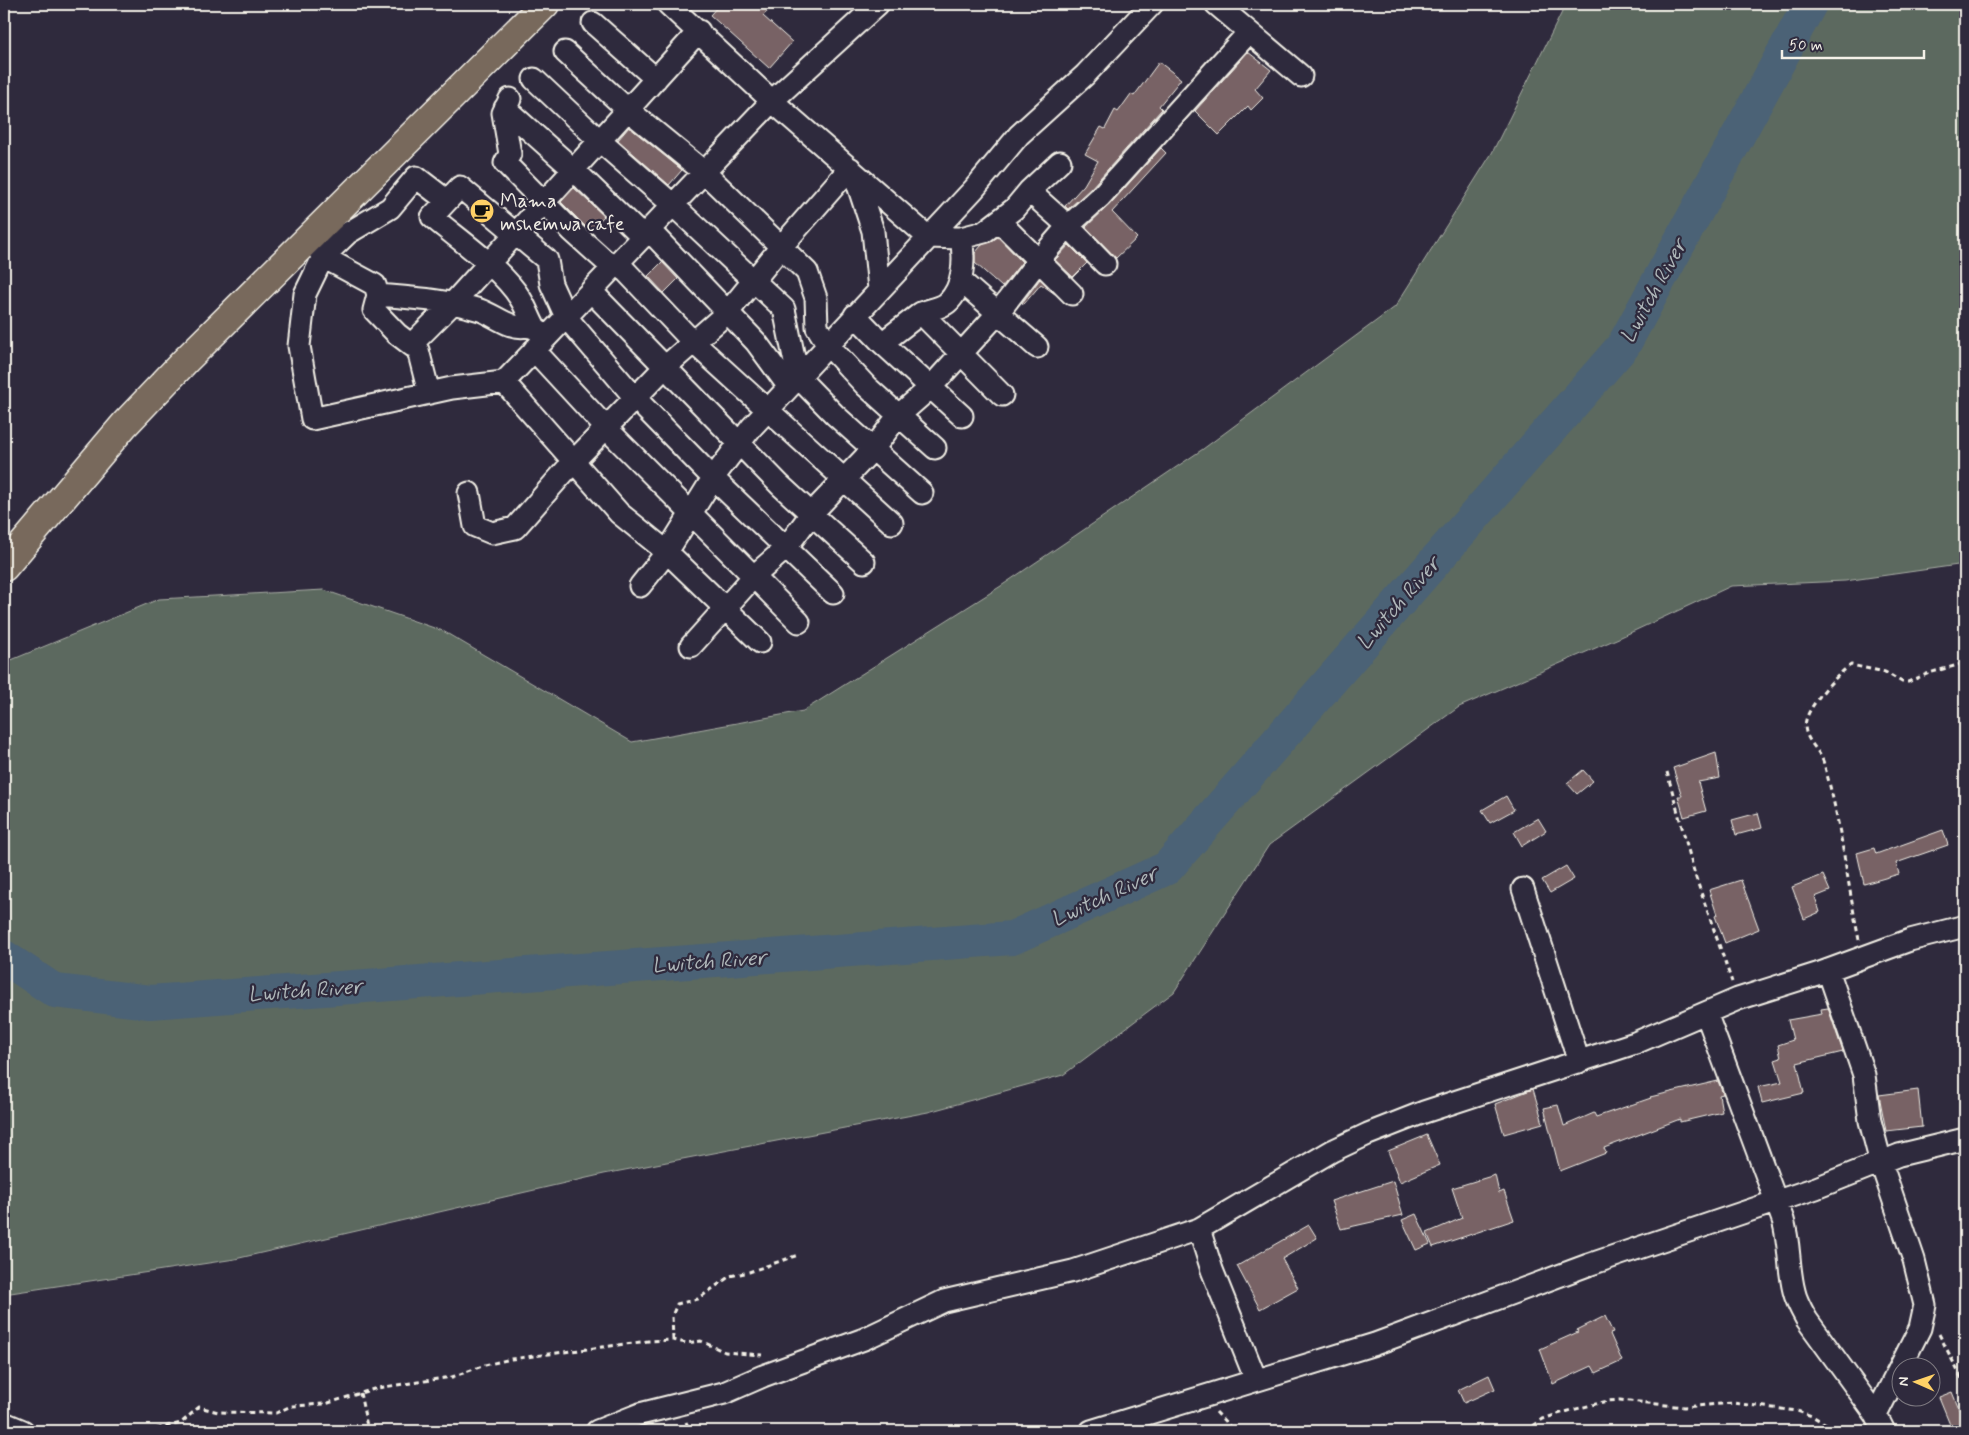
<svg xmlns="http://www.w3.org/2000/svg" width="1969" height="1435" viewBox="0 0 1969 1435" font-family="Mynerve,sans-serif">
  <rect width="100%" height="100%" fill="#2f2a3d"/>
  <filter id="ink" filterUnits="userSpaceOnUse"><feTurbulence type="fractalNoise" baseFrequency=".02" numOctaves="2"/><feDisplacementMap in="SourceGraphic" scale="10" xChannelSelector="R" yChannelSelector="G"/><feConvolveMatrix kernelMatrix="1 2 1 2 8 2 1 2 1" color-interpolation-filters="sRGB"/></filter>
  <g filter="url(#ink)">
    <!-- green -->
    <path fill="#5c695f" stroke="#a8ada4" d="M1566 4H1965V564L1845 581 1731 586 1621 637 1459 707 1269 845 1174 992 1063 1075 928 1112 604 1174 235 1259 4 1294V663L159 599 324 590 443 631 632 742 803 711 1001 586 1203 449 1395 307 1492 153Z"/>
    <g fill="none" stroke-linecap="round" stroke-linejoin="round">
      <!-- river -->
      <path stroke="#4b6276" stroke-width="34" d="M4 957 55 991 150 1002 1012 938 1167 868 1623 346 1810 4"/>
    </g>
    <!-- building -->
    <path fill="#786265" stroke="#f4f1e8" d="M720 4H774L763 16 792 42 769 68 710 15Z
      M1248 52 1271 70 1255 89 1263 98 1251 110 1248 106 1219 135 1195 111Z
      M1159 62 1181 79 1159 106 1162 109 1091 188 1068 209 1065 206 1084 185 1098 161 1085 154 1101 127 1105 129 1115 110 1118 112 1131 94 1134 96Z
      M629 127 682 170 669 185 618 140Z
      M1161 148 1166 153 1112 212 1137 238 1116 258 1086 227 1109 205Z
      M574 188 604 216 590 231 561 202Z
      M998 237 1022 262 1002 287 975 263V253L982 245Z
      M1069 245 1087 263 1073 277 1055 260Z
      M662 262 678 279 664 293 648 276Z
      M1040 279 1055 294 1041 284 1024 304 1022 303Z
      M1716 753 1720 778 1698 782 1706 811 1684 817 1678 796H1682L1673 768Z
      M1583 770 1593 781 1577 794 1567 783Z
      M1506 796 1514 810 1490 823 1482 810Z
      M1758 813 1762 828 1736 835 1732 820Z
      M1538 818 1546 831 1522 846 1514 832Z
      M1943 830 1948 845 1896 863 1899 874 1864 884 1857 853 1874 848 1876 854Z
      M1566 866 1574 879 1550 893 1542 880Z
      M1823 875 1830 891 1815 897 1820 912 1804 919 1792 887Z
      M1741 880 1759 929 1725 943 1715 916 1717 915 1709 890Z
      M1828 1008 1843 1052 1797 1063 1804 1093 1762 1103 1758 1087 1782 1082 1775 1060 1781 1058 1778 1045 1793 1040 1788 1020 1822 1014 1821 1009Z
      M1718 1081 1723 1094 1719 1095 1722 1112 1680 1122V1119L1604 1148 1606 1153 1560 1171 1544 1108 1558 1105 1564 1126 1594 1113 1596 1117 1651 1098 1650 1097Z
      M1533 1089 1543 1123 1504 1134 1495 1104Z
      M1918 1090 1922 1127 1886 1131 1879 1095Z
      M1427 1135 1440 1165 1400 1182 1388 1151Z
      M1495 1175 1499 1193 1504 1191 1514 1220 1433 1247 1427 1233 1462 1218 1452 1188Z
      M1393 1181 1403 1215 1341 1229 1331 1201Z
      M1416 1214 1430 1244 1416 1250 1402 1220Z
      M1309 1225 1317 1238 1282 1259 1298 1288 1260 1309 1237 1266Z
      M1605 1316 1613 1333 1610 1334 1622 1361 1596 1373 1592 1366 1553 1384 1540 1349 1578 1332 1577 1330Z
      M1489 1375 1495 1389 1464 1403 1458 1390Z
      M1952 1392 1965 1424V1431H1953L1939 1397Z"/>
    <g fill="none" stroke-linecap="round" stroke-linejoin="round">
      <defs>
        <path id="minor" d="M668 4 772 101 928 237 961 238 984 232 1014 209 1029 191 1060 162
          M1216 4 1301 76
          M593 23 656 79
          M565 52 627 109 704 172 807 272 816 298 817 327 828 345 866 386 935 448
          M534 79 600 141 673 205 784 309 798 377 835 415 922 493
          M510 99 503 113 510 154 505 163 572 231 613 268
          M505 108 574 170 643 237
          M854 173 873 231 879 289
          M1029 191 1068 226 1105 264
          M446 200 416 177 390 208 348 233 323 257 305 294 299 346 312 419 452 388 504 382 772 101 878 4
          M999 221 1072 294
          M649 230 756 342 789 387
          M316 246 323 257 375 285 378 295 374 310 397 334 418 350 429 393
          M618 263 693 342 892 523
          M961 281 1037 347
          M591 291 780 485 864 562
          M378 295C412 298 447 300 480 310 491 314 500 321 511 325 525 330 528 321 542 334
          M921 313C928 310 941 308 947 303 964 288 965 259 961 238
          M855 315 882 343 962 416
          M534 326C529 317 526 307 520 298 502 269 458 239 432 217L460 187 547 260 551 284 566 317 636 399 713 478 833 593
          M882 343 921 313 1002 395
          M411 345 452 304 699 31
          M534 350 607 429 799 622
          M504 382 619 513 667 552 760 642
          M469 493 475 526 492 533 515 528 573 462 664 368 728 312 781 247 850 168
          M640 586 667 552 713 478 751 428 974 189 1019 135 1085 75 1152 4
          M691 646 754 576 786 548 811 514 874 448 898 416 930 388 998 313 1038 261 1068 226 1100 197 1249 32
          M1523 889 1579 1062
          M1828 970 1864 1075 1870 1121 1881 1163 1914 1260 1925 1305 1920 1328 1876 1415
          M1706 1013 1783 1220C1790 1243 1788 1268 1794 1291 1796 1301 1802 1311 1807 1320L1876 1415 1884 1431
          M1199 1229 1212 1270 1256 1380
          M4 1423 23 1431
          M597 1431 640 1414 724 1393 763 1376 864 1339 944 1301 1073 1271 1199 1229 1332 1151 1368 1134 1424 1112 1635 1043 1738 999 1820 973 1910 940 1965 926
          M1091 1431 1375 1344 1588 1265 1816 1188 1899 1155 1965 1139"/>
        <path id="trunk" d="M4 567 125 424 185 361 545 4"/>
      </defs>
      <!-- minor casing -->
      <use href="#minor" stroke="#f4f1e8" stroke-width="25"/>
      <!-- trunk casing -->
      <use href="#trunk" stroke="#f4f1e8" stroke-width="31"/>
      <!-- path -->
      <path stroke="#f4f1e8" stroke-width="3" stroke-dasharray="5 4" stroke-linecap="butt" d="M1667 772 1695 875 1732 982
        M1859 940C1847 881 1841 822 1824 764 1820 748 1801 739 1806 720 1810 704 1837 674 1851 665L1885 672 1902 682H1908L1929 673 1965 663
        M1939 1334 1965 1385
        M673 1340 672 1316 677 1304 698 1299 730 1276 749 1272 798 1255
        M360 1393 368 1431
        M1216 1412 1234 1431
        M686 1422 690 1431
        M68 1431H76
        M148 1431 181 1423 199 1407 218 1412 276 1413 291 1406 325 1404 377 1388 452 1377 485 1365 511 1359 648 1341 673 1340 686 1343 701 1341 725 1352 762 1355
        M1526 1431 1543 1419 1561 1413 1607 1401 1620 1400 1684 1407 1733 1403 1797 1411 1812 1416 1838 1431"/>
      <!-- minor -->
      <use href="#minor" stroke="#2f2a3d" stroke-width="21"/>
      <!-- trunk -->
      <use href="#trunk" stroke="#78695c" stroke-width="28"/>
    </g>
  </g>
  <!-- icons -->
  <defs>
    <symbol id="cafe-disc" viewBox="-11 -11 22 22"><circle r="9.5" fill="#ffd166" stroke="#2f2a3d"/><path d="M-5.5-4.5H6V0H3Q3 3.5 0 3.5H-2.5Q-5.5 3.5-5.5 0ZM3-3.2v2h1.7v-2ZM-6 4.5H4V6H-6Z" fill="#111"/></symbol>
  </defs>
  <g fill-rule="evenodd">
    <use href="#cafe-disc" x="468" y="197" width="28" height="28"/>
  </g>
  <g text-anchor="middle" stroke-width="4.5" stroke-linejoin="round" paint-order="stroke">
    <!-- poi labels -->
    <g font-size="20" fill="#f4f1e8" stroke="#2f2a3d" text-anchor="start">
      <text x="500" y="207">Mama<tspan x="500" dy="23">mshemwa cafe</tspan></text>
    </g>
    <!-- water labels -->
    <g font-size="21" font-style="italic" fill="#b0b8ba" stroke="#2f2a3d">
      <text transform="translate(1653 291) rotate(-61)" y="7">Lwitch River</text>
      <text transform="translate(1398 603) rotate(-49)" y="7">Lwitch River</text>
      <text transform="translate(1104 896) rotate(-25)" y="7">Lwitch River</text>
      <text transform="translate(709 961) rotate(-4)" y="7">Lwitch River</text>
      <text transform="translate(305 990) rotate(-4)" y="7">Lwitch River</text>
    </g>
  </g>
  <!-- margin -->
  <rect width="1969" height="1435" fill="none" stroke="#2f2a3d" stroke-width="20"/>
  <rect x="10" y="10" width="1949" height="1415" fill="none" stroke="#f4f1e8" stroke-width="2" filter="url(#ink)"/>
  <!-- north arrow -->
  <g transform="translate(1916 1382) rotate(272)"><circle r="24" fill="#2f2a3d" stroke="#7e7a81"/>
  <path d="M0-4L9 19L0 12L-9 19Z" fill="#ffd166"/>
  <text y="-8" font-size="14" font-weight="bold" text-anchor="middle" fill="#f4f1e8">N</text>
  </g>
  <!-- scale -->
  <path d="M1782 50v8h142v-8" fill="none" stroke="#f4f1e8" stroke-width="2.5"/>
  <text x="1789" y="50" font-size="15" fill="#f4f1e8" stroke="#2f2a3d" stroke-width="4" paint-order="stroke">50 m</text>
</svg>
